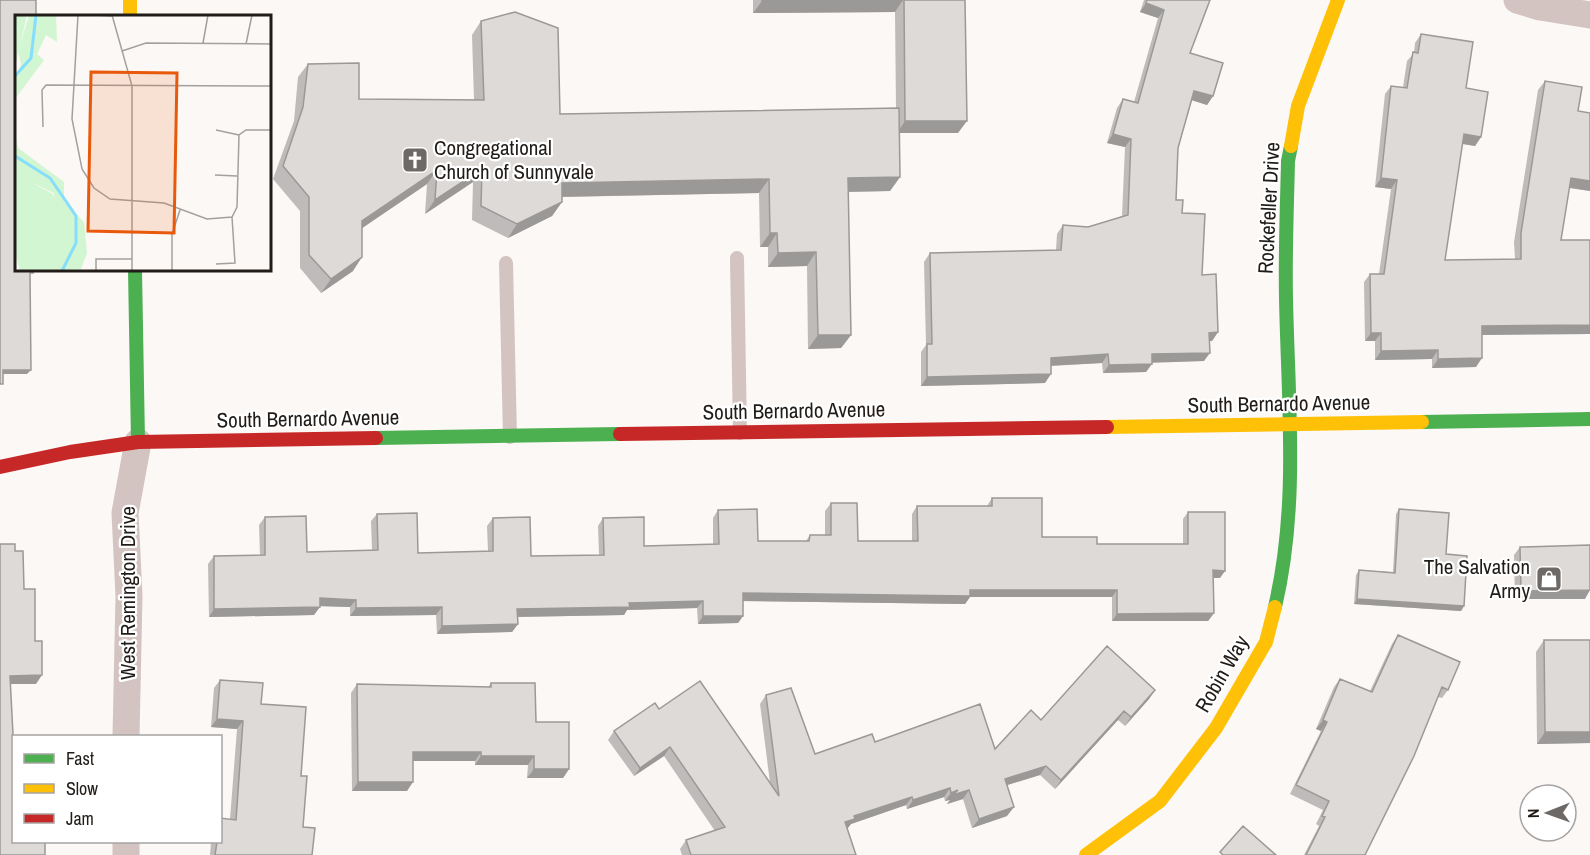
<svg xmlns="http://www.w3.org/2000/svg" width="1590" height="855" viewBox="0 0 1590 855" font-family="'Archivo Narrow',sans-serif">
  <rect width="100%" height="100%" fill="#fbf8f6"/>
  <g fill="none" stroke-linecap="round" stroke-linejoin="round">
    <!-- lane -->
    <path stroke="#d3c4c1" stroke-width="14" d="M737 258 740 433
      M506 263 510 437"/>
    <!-- street -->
    <path stroke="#d3c4c1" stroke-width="27" d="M1517 0 1540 7 1590 15
      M126 736 129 596 125 513 138 442
      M126 842V855"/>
    <!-- fast -->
    <path stroke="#4caf50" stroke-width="14" d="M135 270 138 442
      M1422 422 1590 419
      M376 438 620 434
      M1275 607C1299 505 1288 402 1286 298 1285 252 1287 207 1288 161L1291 146"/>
    <!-- slow -->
    <path stroke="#ffc107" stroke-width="14" d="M130 0V16
      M1291 146 1298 106 1338 0
      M1107 427 1422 422
      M1086 855 1160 801 1216 728 1266 642 1275 607"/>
    <!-- jam -->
    <path stroke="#c62828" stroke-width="14" d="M620 434 1107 427
      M0 467 70 452 138 442 376 438"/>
  </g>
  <!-- wall -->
  <path fill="#bfbbba" d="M753 0H965L958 133H899L900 177 890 191 848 192 851 335 841 348 808 349 807 266 768 267V247H760L759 193 562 197V202L552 216 508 238 472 220 473 182 425 214 427 184 362 228 353 271 321 293 300 268V211L273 179 294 121 298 77 308 64 359 99 474 100 472 35 481 21 560 114 896 108 895 12 753 13Z
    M1144 0H1210L1190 53 1213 96 1207 105 1192 100 1178 148 1176 200 1182 213 1202 275 1218 332 1212 341H1209L1204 361 1152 362 1146 372 1103 373 1102 363 1051 366 1045 383 921 386V352L926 345 924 262 930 253 1056 250 1057 234 1063 225 1088 227 1122 216 1125 147 1107 143 1117 108 1123 99 1134 102 1158 18 1140 12Z
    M1421 34 1466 88 1481 137 1475 146 1462 144 1445 260 1515 259 1514 242 1538 90 1545 81 1578 111 1590 191 1569 188 1561 240H1590V349V334L1482 335 1476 367 1432 368V359L1375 360V341H1365L1364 282 1370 274H1379L1391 189 1375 187 1385 94 1391 86 1403 87 1407 61 1414 53 1415 43Z
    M992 498 1042 537 1097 544H1183V519L1188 512 1220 578H1213L1214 613 1208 621H1112V597H970L965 604 743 601V616L738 623 698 624 697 608 627 610 624 615 518 617V624L512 632 437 634 436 615 350 616V607L320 606 314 615 209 617 208 564 214 556 260 555 259 525 265 517 307 552 372 550 371 521 377 514 418 553 488 551 487 526 493 518 531 556 599 555 598 526 603 518 644 546 713 545V518L718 510 758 541H806L810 535H825V511L831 503 858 541H912V514L917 506H987Z
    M1399 509 1446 554 1464 606 1461 611 1354 604 1356 575 1359 570 1393 572 1396 514Z
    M1520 547 1585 599H1515L1514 555Z
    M1398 635 1448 690 1442 698 1438 697 1365 855H1304L1319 826 1316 824 1323 810 1290 794 1321 731 1316 729 1334 687 1340 679 1370 691 1392 644Z
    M1544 640 1590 743 1537 744 1536 652Z
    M220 680 261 704 301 776 303 827 312 855H210L211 842H220L230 819 237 729 211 727 214 688Z
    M491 683 536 722 569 769 563 778H527L528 765H475V761H413L407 791H352L351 693 357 684 488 687Z
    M1155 690 1149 699 1125 726 1118 720 1055 789 1040 775 1006 785 1007 816 972 828 963 799 947 804 950 800 945 801 944 797 907 809 906 805 851 824 847 828 856 855H682L680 849 686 840 715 831 664 756 634 776 608 740 614 731 659 709 770 783 760 704 766 695 815 754 875 742 995 749 1041 720Z"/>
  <!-- shaded-wall -->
  <path fill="#9b9997" d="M823 0H903L895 12 753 13 762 1Z
    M1146 3 1164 10 1158 18 1140 12Z
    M1194 91 1213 96 1207 105 1188 99Z
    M905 121H967L958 133H897Z
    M1113 134 1131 139 1125 147 1107 143Z
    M1464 134 1481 137 1475 146 1458 143Z
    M482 169 473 182 425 214 435 200Z
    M437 170 427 184 352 235 362 221Z
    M900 177 890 191 838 192 848 178Z
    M1381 178 1397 180 1391 189 1375 187Z
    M1571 178 1590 181V191L1565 187Z
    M769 179 759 193 552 197 562 183Z
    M562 202 552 216 508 238 517 224Z
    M770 233H777L768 247H760Z
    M816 252 807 266 768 267 778 253Z
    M362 257 353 271 321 293 331 279Z
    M1590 325V334L1476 335 1482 326Z
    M1218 332 1212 341H1203L1209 333Z
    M1371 333H1381L1375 341H1365Z
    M818 335H851L841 348 808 349Z
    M1438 350 1432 359 1375 360 1381 351Z
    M1210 353 1204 361 1146 363 1152 354Z
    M1108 354 1102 363 1045 366 1051 358Z
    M1482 358 1476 367 1432 368 1438 359Z
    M1152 364 1146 372 1103 373 1109 365Z
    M3 370H31L27 374H0Z
    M1051 374 1045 383 921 386 927 377Z
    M1213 570 1225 571 1220 578H1208Z
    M970 590H1117L1112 597H970L965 604 738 601 743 593Z
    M1590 590 1585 599H1515L1521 591Z
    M320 598 356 600 350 607 315 606Z
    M1357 599 1464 606 1461 611 1354 604Z
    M703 601 697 608 627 610 624 615 512 617 517 609 629 603Z
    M320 607 314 615 209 617 214 609Z
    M442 607 436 615 350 616 356 608Z
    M1214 613 1208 621H1112L1117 614Z
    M703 616H743L738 623 698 624Z
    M518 624 512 632 437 634 442 626Z
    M42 675 36 684H4L10 676Z
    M1155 690 1149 699 1125 726 1131 717Z
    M1124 711 1118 720 1055 789 1061 780Z
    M217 719 243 721 237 729 211 727Z
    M1323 720 1327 722 1321 731 1316 729Z
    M1545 732H1590V743L1537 744Z
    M670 747 664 756 634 776 640 768Z
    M413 752H481L475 761H407Z
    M481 756H534L528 765H475Z
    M1046 766 1040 775 998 788 1005 779Z
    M534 769H569L563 778H527Z
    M358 782H413L407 791H352Z
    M950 788 944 797 907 809 913 800Z
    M958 790H969L963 799 947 804 950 800 945 801 951 793Z
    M912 797 906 805 851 824 848 828 839 831 845 822 854 816Z
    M1014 807 1007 816 972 828 979 819Z"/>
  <!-- building -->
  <path fill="#dedad8" stroke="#9b9997" stroke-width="1.5" d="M0 0H36V16H16V270H33V273H30L31 370H3V384H0Z
    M762 0H823L762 1Z
    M904 0H965L967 121H905Z
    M1147 0H1210L1190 53 1223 63 1213 96 1194 91 1178 148 1176 200H1183L1182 213 1205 214 1202 275 1216 274 1218 332 1209 333 1210 353 1152 354V364L1109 365 1108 354 1051 358V374L927 377V344H932L930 253 1061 250 1063 225 1088 227 1128 215 1131 139 1113 134 1123 99 1138 103 1164 10 1146 3Z
    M515 12 558 28 560 114 899 108 900 177 848 178 851 335H818L816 252 778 253 777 233H770L769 179 562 183V202L517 224 481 206 482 169 435 200 437 170 362 221V257L331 279 309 255V197L283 166 303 107 308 64 359 63V99L484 100 481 21Z
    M1421 34 1473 42 1466 88 1488 92 1481 137 1464 134 1445 260 1521 259V233L1545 81 1582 87 1578 111 1590 113V181L1571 178 1561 240H1590V325L1482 326V358L1438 359V350L1381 351V333H1371L1370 274H1384L1397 180 1381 178 1391 86 1407 88 1413 52 1418 53Z
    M992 498H1042V537H1097V544H1188V512H1225V571L1213 570 1214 613 1117 614V590H970V596L743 593V616H703V601L629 603 630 607 517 609 518 624 442 626V607L356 608V600L320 598V607L214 609V556L265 555V517L306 516 307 552 378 550 377 514 417 513 418 553 493 551V518L530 517 531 556 604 555 603 518 644 517V546L719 544 718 510 757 509 758 541H809L810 535H831V503H857L858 541H918L917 506H992Z
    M1399 509 1449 513 1446 554 1467 556 1464 606 1357 599 1359 570 1395 573Z
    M0 544H15V551H23L24 589H35V641H42V675L10 676 14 754V842H45V855H0Z
    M1590 545V590L1521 591 1520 547Z
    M1398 635 1460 662 1448 690 1442 687 1414 756 1365 855H1306L1325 817 1322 816 1329 801 1296 785 1327 722 1323 720 1340 679 1372 692Z
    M1544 640H1590V732H1545Z
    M1107 646 1155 690 1131 717 1124 711 1061 780 1046 766 1005 779 1014 807 979 819 969 790 953 795 958 790 951 793 950 788 913 800 912 797 854 816 855 819 845 822 856 855H691L686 840 725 827 670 747 640 768 614 731 655 703 659 709 700 681 779 796 766 695 791 688 815 754 872 734 875 742 980 704 995 749 1031 710 1041 720Z
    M220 680 263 683 261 704 306 707 301 776H307L303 827 315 828 312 855H215L217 842H220V818L236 820 243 721 217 719Z
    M491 683H535L536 722H569V769H534V756H481V752H413V782H358L357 684 491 687Z
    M1243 826 1276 855H1223L1220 852Z"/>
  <!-- icons -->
  <defs>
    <symbol id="church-square" viewBox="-11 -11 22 22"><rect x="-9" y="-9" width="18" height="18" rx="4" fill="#6d6966" stroke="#fff"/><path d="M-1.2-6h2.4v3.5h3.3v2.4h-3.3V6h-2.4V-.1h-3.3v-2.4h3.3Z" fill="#fff"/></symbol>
    <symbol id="shop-square" viewBox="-11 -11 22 22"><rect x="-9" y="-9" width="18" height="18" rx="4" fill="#6d6966" stroke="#fff"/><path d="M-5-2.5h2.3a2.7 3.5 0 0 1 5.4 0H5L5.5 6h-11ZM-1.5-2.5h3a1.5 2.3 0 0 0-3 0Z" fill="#fff"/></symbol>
  </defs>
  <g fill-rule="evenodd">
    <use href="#church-square" x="400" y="145" width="30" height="30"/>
    <use href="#shop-square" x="1534" y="564" width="30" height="30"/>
  </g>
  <g text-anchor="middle" stroke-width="4.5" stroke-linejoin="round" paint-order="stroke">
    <!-- poi labels -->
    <g font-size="21" fill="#211c18" stroke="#fff" text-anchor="start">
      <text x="434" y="155">Congregational<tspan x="434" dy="24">Church of Sunnyvale</tspan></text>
      <text x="1530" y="574" text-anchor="end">The Salvation<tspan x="1530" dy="24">Army</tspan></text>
    </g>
    <!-- street labels -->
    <g font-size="21" fill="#211c18" stroke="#fff">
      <text transform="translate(1269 208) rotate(-87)" y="7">Rockefeller Drive</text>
      <text transform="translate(1279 404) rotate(-1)" y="7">South Bernardo Avenue</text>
      <text transform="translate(794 411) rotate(-1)" y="7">South Bernardo Avenue</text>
      <text transform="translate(308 419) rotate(-1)" y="7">South Bernardo Avenue</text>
      <text transform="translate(128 593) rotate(-90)" y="7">West Remington Drive</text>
      <text transform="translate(1222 674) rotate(-60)" y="7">Robin Way</text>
    </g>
  </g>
  <!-- overview -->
  <g transform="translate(15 15)">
    <rect width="256" height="256" fill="#fbf8f6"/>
    <path d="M0 0H12L0 52ZM0 159 38 179 51 223 34 256H5L0 238Z" fill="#d2f5d2"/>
    <path d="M14 0H41L42 27 31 20 22 39 29 45 0 84V66L6 49 3 37ZM0 118 3 133 49 167V187L69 207 72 238 66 254 32 256 35 234 42 229 39 178 0 160Z" fill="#d2f5d2"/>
    <path fill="none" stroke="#85defb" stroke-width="3" d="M0 61 16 43 21 0M0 141 35 163 61 201V228L47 256"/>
    <path fill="none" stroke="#a4a09d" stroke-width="1.5" d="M63 0 57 104 67 154 79 173 95 184 149 188 192 204 217 202 222 192 224 120 231 115H257M79 0 97 1M97 0 117 71V256M188 28 193 0M231 29 237 0M107 36 131 28 257 29M28 112 27 75 31 70 257 71M201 115 224 120M200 160 222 161M201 249 220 248 217 202M81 256V244H117M157 256V219L165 195"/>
    <path fill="#e8590c" fill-opacity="0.15" stroke="#e8590c" stroke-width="3" d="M76 57 162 58 159 218 73 216Z"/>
    <rect width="256" height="256" fill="none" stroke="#211c18" stroke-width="3"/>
  </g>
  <!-- legend -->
  <rect x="12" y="735" width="210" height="108" fill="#ffffff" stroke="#a6a4a3" stroke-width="1.5"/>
  <rect x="24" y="754" width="30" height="9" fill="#4caf50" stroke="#a6a4a3" stroke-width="1.5"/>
  <text x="66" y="765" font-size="18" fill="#211c18">Fast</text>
  <rect x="24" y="784" width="30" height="9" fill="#ffc107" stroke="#a6a4a3" stroke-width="1.5"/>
  <text x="66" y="795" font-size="18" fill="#211c18">Slow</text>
  <rect x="24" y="814" width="30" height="9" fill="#c62828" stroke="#a6a4a3" stroke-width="1.5"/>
  <text x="66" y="825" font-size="18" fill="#211c18">Jam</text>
  <!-- north arrow -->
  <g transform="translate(1548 813) rotate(269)"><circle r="28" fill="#ffffff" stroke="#a6a4a3" stroke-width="1.5"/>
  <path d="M0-4.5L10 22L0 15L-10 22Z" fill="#6d6966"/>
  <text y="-9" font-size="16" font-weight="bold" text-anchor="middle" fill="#211c18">N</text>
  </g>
</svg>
